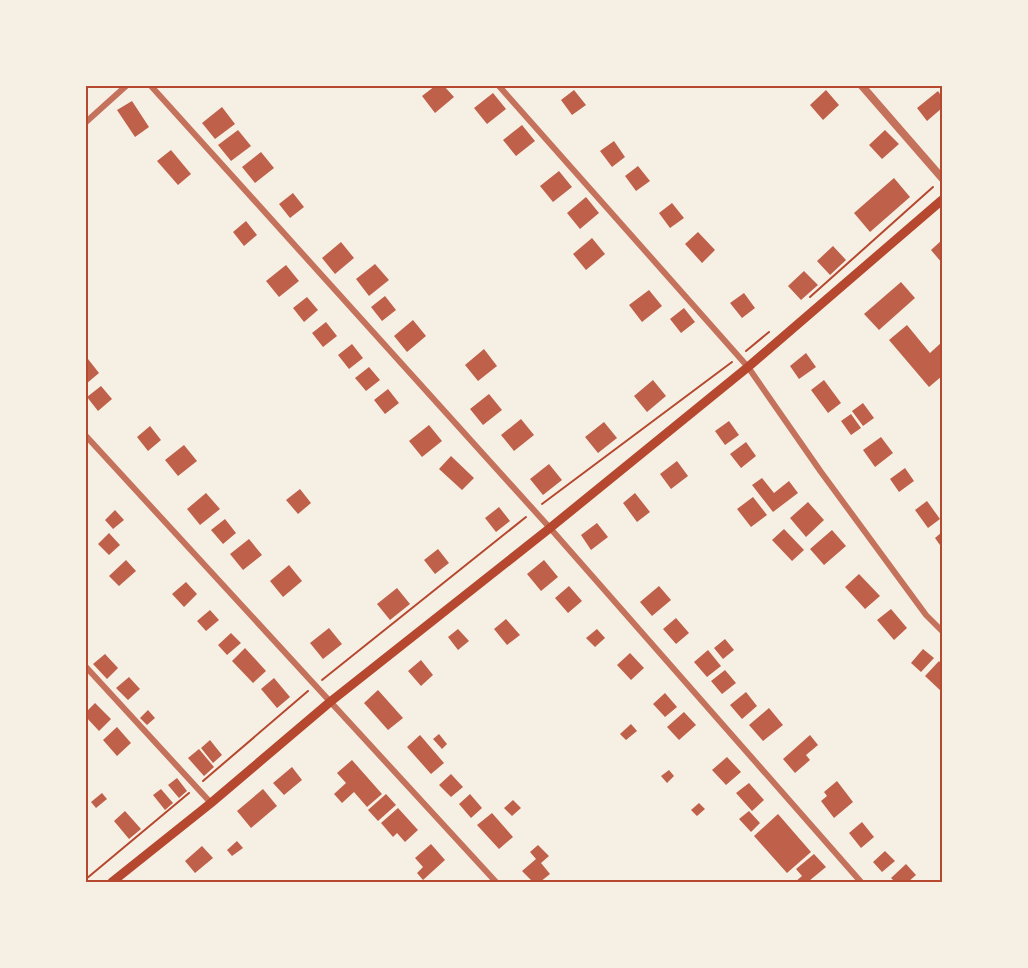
<svg xmlns="http://www.w3.org/2000/svg" width="1028" height="968" viewBox="0 0 1028 968" font-family="Inter,sans-serif">
  <rect width="100%" height="100%" fill="#f6efe4"/>
  <!-- building -->
  <path fill="#bf614a" d="M435 86H444L454 97 435 113 422 96Z
    M574 90 586 105 572 115 561 100Z
    M826 90 839 105 823 120 810 105Z
    M938 91 942 97V108L927 121 917 108Z
    M493 93 506 109 487 124 474 108Z
    M132 101 149 127 135 137 117 110Z
    M222 107 235 124 215 139 202 123Z
    M522 125 535 141 516 156 503 140Z
    M238 130 251 146 231 161 218 145Z
    M885 130 899 144 882 159 869 145Z
    M614 141 625 157 612 167 600 151Z
    M171 150 191 174 178 185 157 161Z
    M261 152 274 168 255 183 242 167Z
    M638 166 650 181 636 191 625 176Z
    M559 171 572 187 553 202 540 186Z
    M894 178 910 197 870 232 854 213Z
    M293 193 304 207 290 218 279 204Z
    M586 197 599 213 580 229 567 213Z
    M672 203 684 218 670 228 659 213Z
    M246 221 257 235 244 246 233 232Z
    M698 232 715 250 702 263 685 244Z
    M592 238 605 254 586 270 573 254Z
    M942 240V263L931 250Z
    M341 242 354 258 335 274 322 258Z
    M833 246 846 260 830 275 817 261Z
    M375 264 389 280 369 296 356 279Z
    M286 265 299 281 279 297 266 281Z
    M804 271 818 285 801 300 788 286Z
    M901 282 915 298 879 330 864 314Z
    M649 290 662 306 642 322 629 305Z
    M744 293 755 308 742 318 730 303Z
    M385 296 396 310 382 321 371 307Z
    M307 297 318 310 304 322 293 308Z
    M684 308 695 322 681 333 670 319Z
    M413 320 426 336 407 352 394 336Z
    M326 322 337 336 323 347 312 333Z
    M907 325 930 353 942 342V376L929 387 889 340Z
    M352 344 363 358 349 369 338 355Z
    M484 349 497 366 478 381 465 365Z
    M806 353 816 367 799 379 790 366Z
    M88 359 99 373 86 384V361Z
    M369 367 380 380 366 391 355 378Z
    M653 380 666 396 647 412 634 396Z
    M824 380 841 403 828 413 811 390Z
    M101 386 112 399 98 411 87 397Z
    M388 389 399 403 385 414 374 400Z
    M489 394 502 410 483 425 470 409Z
    M863 403 874 418 863 426 852 411Z
    M851 414 861 428 851 435 841 421Z
    M521 419 534 435 514 451 501 435Z
    M729 421 739 435 725 445 715 431Z
    M604 422 617 438 598 453 585 437Z
    M429 425 442 441 422 457 409 441Z
    M150 426 161 440 148 451 137 437Z
    M881 437 893 453 875 467 863 450Z
    M746 442 756 456 741 468 730 454Z
    M184 445 197 461 178 476 165 460Z
    M451 456 474 478 462 490 439 469Z
    M677 461 688 476 671 489 660 474Z
    M549 464 562 480 543 495 530 479Z
    M905 468 914 481 899 492 890 479Z
    M762 478 774 493 789 481 798 493 773 512 752 485Z
    M300 489 311 503 298 514 286 500Z
    M206 493 220 509 200 525 187 509Z
    M635 493 650 512 637 522 623 503Z
    M753 497 767 515 751 527 737 509Z
    M927 501 940 519 928 528 915 510Z
    M808 502 824 520 806 537 790 518Z
    M499 507 510 521 496 532 485 518Z
    M115 510 124 520 113 529 105 520Z
    M225 519 236 533 223 544 211 530Z
    M597 523 608 537 591 550 581 535Z
    M784 529 804 550 792 561 772 540Z
    M832 530 846 546 824 565 810 549Z
    M942 532V548L935 538Z
    M109 533 120 545 109 555 98 544Z
    M249 539 262 555 243 570 230 554Z
    M438 549 449 563 435 574 424 560Z
    M126 560 136 571 119 586 109 576Z
    M544 560 558 577 541 591 527 574Z
    M289 565 302 581 283 597 270 581Z
    M859 574 880 596 865 609 845 587Z
    M186 582 197 594 184 607 172 594Z
    M569 586 582 601 568 613 555 598Z
    M659 586 671 600 652 616 640 602Z
    M397 588 410 604 390 620 377 604Z
    M891 609 907 628 894 640 877 620Z
    M210 610 219 620 206 631 197 621Z
    M676 618 689 633 676 644 663 629Z
    M506 619 520 635 507 645 494 629Z
    M329 628 342 644 323 659 310 643Z
    M458 629 469 641 458 650 448 637Z
    M597 629 605 638 595 647 586 638Z
    M231 633 241 643 227 655 218 645Z
    M725 639 734 650 723 659 714 648Z
    M245 648 266 671 253 683 232 661Z
    M923 649 934 658 921 672 911 663Z
    M708 650 721 666 707 677 694 662Z
    M630 653 644 668 631 680 617 665Z
    M105 654 118 668 107 679 93 664Z
    M421 660 433 675 421 686 408 671Z
    M939 661 942 665V692L925 676Z
    M725 670 736 683 722 694 711 681Z
    M129 677 140 689 128 700 116 688Z
    M274 678 290 697 277 708 261 689Z
    M378 690 403 718 388 730 364 703Z
    M746 692 757 706 742 719 730 705Z
    M665 693 677 707 665 717 653 704Z
    M95 703 111 719 99 731 86 717V712Z
    M769 708 783 725 763 741 749 725Z
    M148 710 155 718 147 725 140 718Z
    M684 712 696 725 679 740 667 727Z
    M631 724 637 731 626 740 620 734Z
    M117 727 131 743 117 756 103 740Z
    M439 734 447 744 442 749 433 739Z
    M420 735 444 763 431 774 407 747Z
    M810 735 818 745 806 755 810 760 795 773 783 759Z
    M210 740 222 755 213 763 201 748Z
    M199 749 214 767 204 776 188 758Z
    M727 757 741 772 726 785 712 770Z
    M352 760 382 794 367 807 354 792 342 803 334 794 346 783 337 773Z
    M292 767 302 780 284 795 273 783Z
    M669 770 674 776 667 783 661 776Z
    M451 774 463 787 451 797 439 785Z
    M177 778 187 791 179 798 168 785Z
    M837 781 853 802 834 818 821 801 827 796 824 792Z
    M749 783 764 800 752 811 736 793Z
    M161 789 173 803 165 810 153 795Z
    M263 789 277 806 251 828 237 811Z
    M102 793 107 799 96 808 91 802Z
    M386 794 396 805 378 821 368 810Z
    M470 794 482 808 471 818 459 804Z
    M513 800 521 808 512 816 504 808Z
    M699 803 705 809 697 816 691 810Z
    M398 808 418 830 405 842 397 833 393 837 381 823Z
    M125 811 141 829 129 839 114 821Z
    M749 811 760 823 751 832 739 819Z
    M492 813 513 837 499 849 477 825Z
    M778 814 811 852 787 873 754 836Z
    M862 822 874 837 861 848 849 833Z
    M237 841 243 848 232 856 227 850Z
    M431 844 445 860 423 880 417 873 423 867 415 858Z
    M538 845 549 856 541 863 550 874 540 882H533L522 871 536 859 530 852Z
    M202 846 213 858 195 873 185 861Z
    M885 851 895 861 882 872 873 862Z
    M814 854 826 867 809 881 811 882H795L802 876 796 869Z
    M906 864 916 875 908 882H895L891 878Z"/>
  <g fill="none" stroke-linecap="round" stroke-linejoin="round">
    <!-- path -->
    <path stroke="#b5482f" stroke-width="2" d="M810 297 933 187
      M746 351 769 332
      M542 504 732 362
      M322 680 526 517
      M203 781 308 691
      M86 879 189 793"/>
    <!-- minor -->
    <path stroke="#c5725c" stroke-width="6" d="M151 86 550 528 861 882
      M499 86 748 367 821 472 926 615 942 631
      M86 122 126 86
      M86 436 496 882
      M86 667 211 803"/>
    <!-- tertiary -->
    <path stroke="#c5725c" stroke-width="8" d="M862 86 942 178"/>
    <!-- secondary -->
    <path stroke="#b5482f" stroke-width="9" d="M112 882 211 803 330 702 550 528 748 367 942 200"/>
  </g>
  <!-- border -->
  <rect width="1028" height="968" fill="none" stroke="#f6efe4" stroke-width="174"/>
  <rect x="87" y="87" width="854" height="794" fill="none" stroke="#b5482f" stroke-width="2"/>
</svg>
